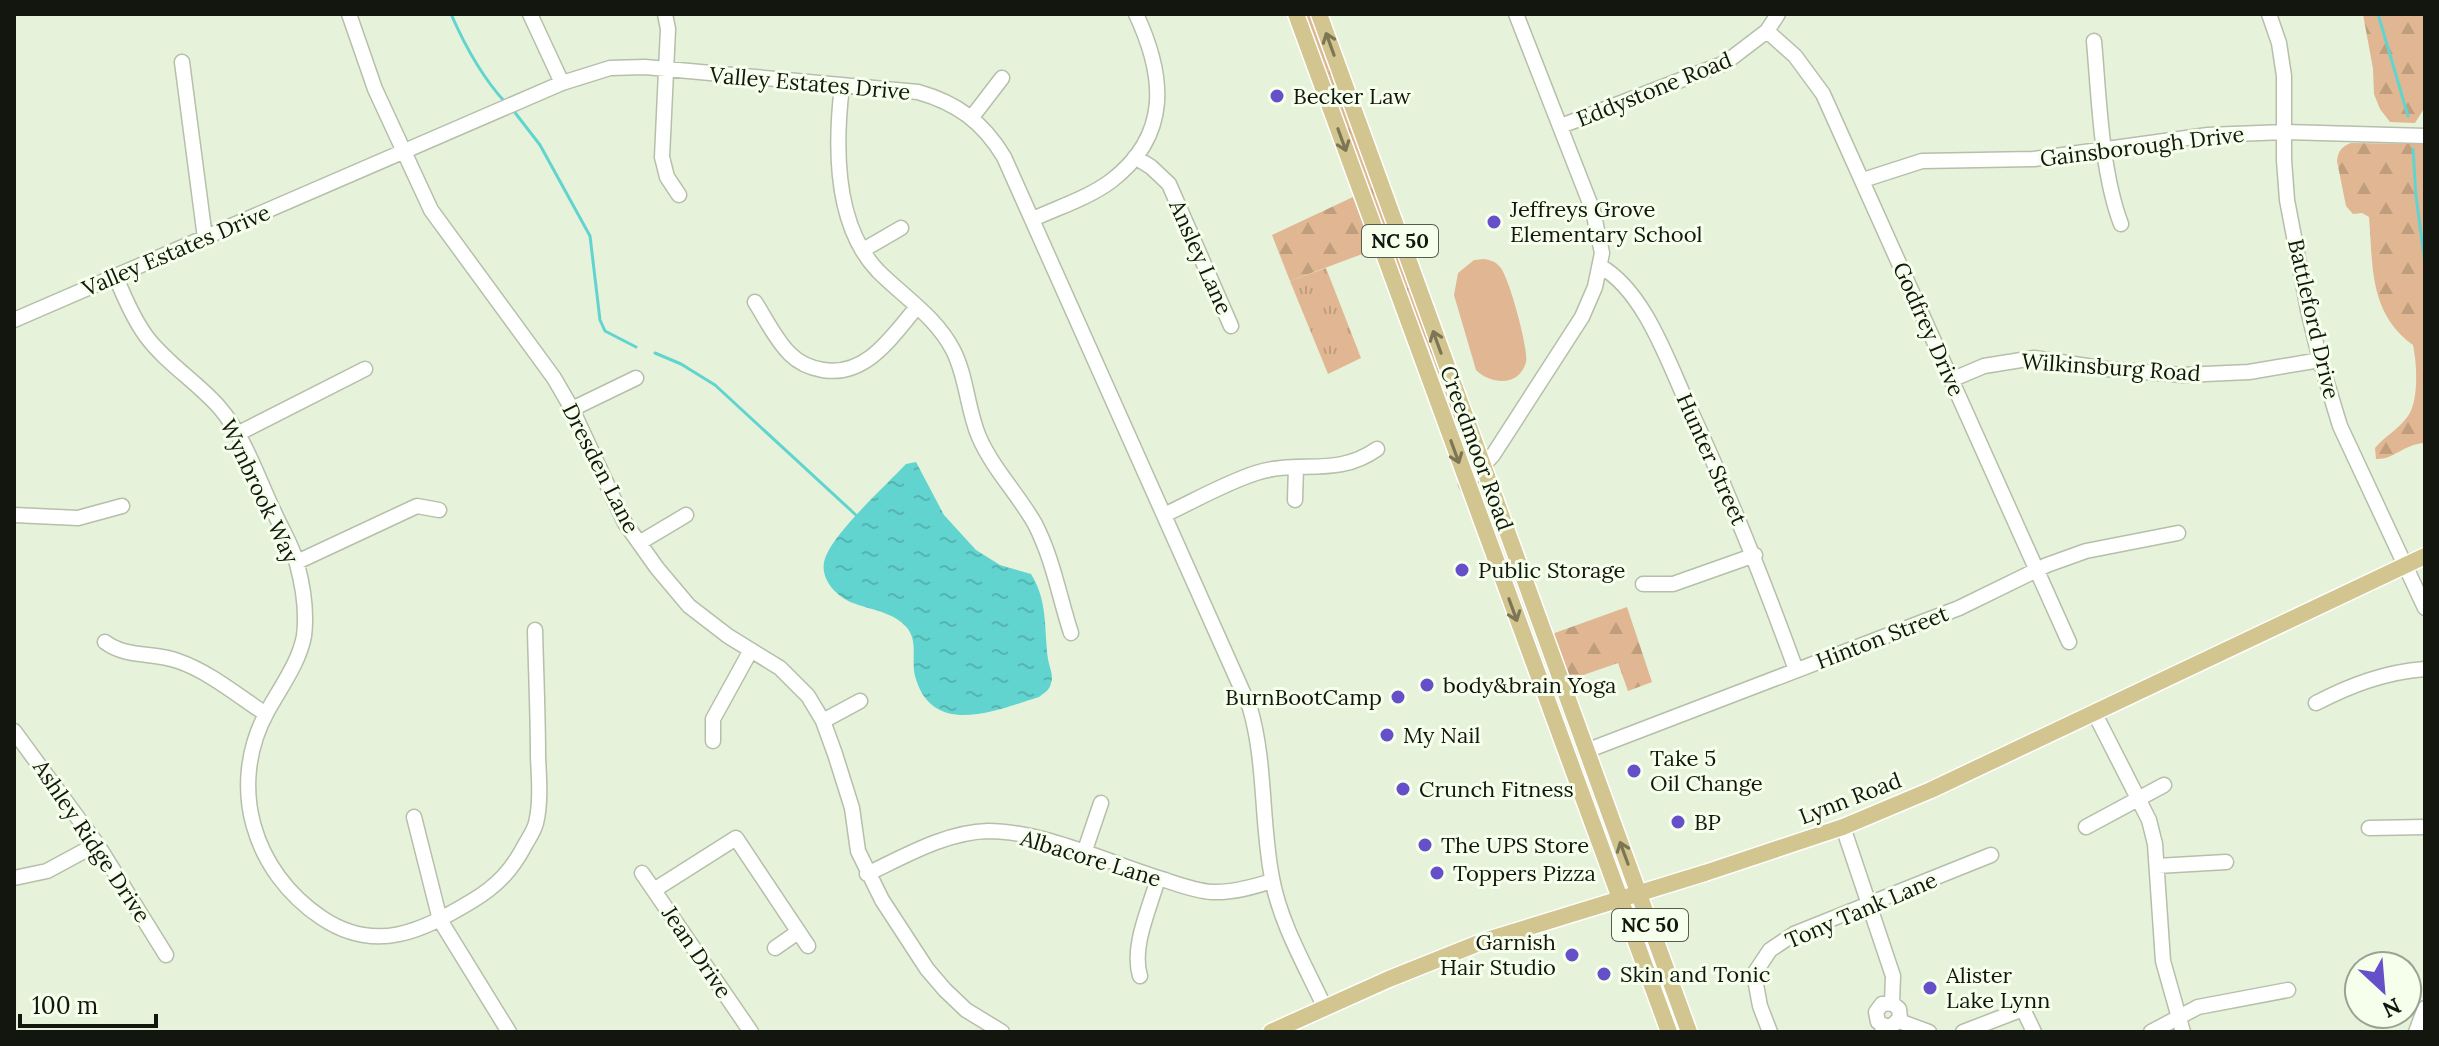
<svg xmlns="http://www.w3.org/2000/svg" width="2439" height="1046" viewBox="0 0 2439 1046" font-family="Lora,serif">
  <defs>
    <pattern id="grass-tufts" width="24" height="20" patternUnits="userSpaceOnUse" patternTransform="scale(2)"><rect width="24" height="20" fill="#e0b792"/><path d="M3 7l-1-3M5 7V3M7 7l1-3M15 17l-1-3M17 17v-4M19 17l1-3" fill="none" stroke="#bf9d7d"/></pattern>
    <pattern id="forest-firs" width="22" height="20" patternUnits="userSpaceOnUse" patternTransform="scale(2)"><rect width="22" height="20" fill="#e0b792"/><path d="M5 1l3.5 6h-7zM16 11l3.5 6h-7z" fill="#bf9d7d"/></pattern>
    <pattern id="water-ripples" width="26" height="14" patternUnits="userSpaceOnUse" patternTransform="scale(2)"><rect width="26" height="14" fill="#62d4cf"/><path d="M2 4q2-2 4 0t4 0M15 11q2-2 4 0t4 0" fill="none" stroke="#54b5b1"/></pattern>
  </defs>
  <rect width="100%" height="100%" fill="#e7f2db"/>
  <!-- grass -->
  <path fill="url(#grass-tufts)" d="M1302 14H1312L1459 421 1456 422 1427 342 1407 303Z
    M1326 268 1361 358 1328 374 1290 281Z"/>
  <!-- forest -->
  <path fill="url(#forest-firs)" d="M2363 14H2425V107L2415 123 2390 122 2380 109 2374 94 2373 69Z
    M2351 143 2425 144V443C2403 444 2394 460 2376 459L2375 448C2385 436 2399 429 2408 416 2419 401 2417 363 2413 345 2369 313 2373 267 2369 217L2362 213 2353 214 2346 206 2337 161C2338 151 2342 146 2351 143Z
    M1353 197 1373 250 1290 281 1272 235Z
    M1627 607 1652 682 1628 691 1618 663 1569 680 1552 634Z"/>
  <!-- garden -->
  <path fill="#e0b792" d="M1484 259C1490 260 1495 261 1500 267 1509 276 1529 351 1526 362 1519 388 1490 384 1476 370L1454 295 1458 273 1474 260Z"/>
  <!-- water -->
  <path fill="url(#water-ripples)" d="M916 462 944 515 976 550 1000 565 1031 574C1048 601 1044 628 1048 659 1049 666 1054 676 1051 683 1050 690 1044 693 1039 697 997 710 932 739 915 676 911 660 918 643 908 629 895 612 871 610 853 603 835 596 817 576 826 556 836 531 886 485 906 464Z"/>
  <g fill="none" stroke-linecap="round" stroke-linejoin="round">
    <!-- stream -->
    <path stroke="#62d4cf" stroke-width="3" d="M451 14C465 46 481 76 505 102
      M2378 14 2408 116
      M513 110 540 145 590 236 600 320 605 331 636 347
      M2413 149 2416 196 2425 264
      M655 353 681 364 715 385 857 516"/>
    <defs>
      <path id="minor" d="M349 14 375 89 431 210 554 378 572 409 625 523 657 568 689 606 728 636 780 668 808 696 823 721 835 754 852 808 858 851 882 900 927 969 945 990 966 1010 1002 1032
        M530 14 562 83
        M665 14 668 29 662 157 667 177 679 195
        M2269 14 2279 43 2284 76V160L2287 200 2308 310 2320 360 2340 426 2425 608
        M1767 31 1795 56 1823 94 2069 642
        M2094 41C2099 97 2101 171 2121 224
        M182 62 205 238
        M842 86C835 144 834 225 878 271 904 297 936 317 953 350 967 377 967 409 979 437 993 469 1018 494 1035 524 1053 559 1059 596 1071 633
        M972 117 1002 78
        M1561 126 1725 63 1767 31 1778 14
        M1135 157 1151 167 1169 184 1231 326
        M1863 180 1922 161 2034 159 2208 135 2285 132 2425 136
        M1033 219C1059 207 1088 198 1111 181 1171 135 1165 76 1136 14
        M863 250 901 228
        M1600 266C1644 291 1667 359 1687 403 1728 491 1763 579 1796 670
        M116 277C124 297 133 318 146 336 166 363 197 382 219 407 245 437 258 479 275 514 282 530 293 547 297 564 303 586 307 612 304 636 299 663 280 688 267 712 227 786 253 872 322 918 376 954 422 931 472 901 497 886 512 870 525 845 529 838 534 831 536 823 541 803 539 778 538 757 538 715 536 672 535 630
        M755 302C766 319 775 339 790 354 799 363 811 368 823 370 867 377 892 336 917 307
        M14 320 562 83 610 68 645 67 918 92C957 103 983 122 1004 157L1250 708C1266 763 1261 822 1272 878 1280 923 1306 967 1325 1008
        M1951 380 1984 366 2034 358 2107 369 2183 375 2249 372 2320 360
        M572 409 636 378
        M237 434 365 369
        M1466 484 1493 455 1582 317 1595 287 1602 253 1593 211 1516 14
        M1295 500 1296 467
        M14 515 78 518 122 506
        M1164 515C1194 501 1225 483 1256 473 1299 459 1336 478 1377 449
        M639 543 686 515
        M297 562 417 506 439 510
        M1643 584H1673L1755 555
        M105 642C126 658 154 652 178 661 210 672 238 696 266 714
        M2316 703C2351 685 2385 672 2425 669
        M2095 714 2149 820 2155 844 2163 961 2183 1032
        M823 721 860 701
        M14 731 97 844 166 955
        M713 741V719L751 650
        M1586 751 1959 608 2047 565 2086 551 2178 533
        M414 817 440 920 509 1032
        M1843 827 1893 976 1892 1003
        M2086 827 2164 785
        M2369 828 2425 827
        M1084 853 1101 803
        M2157 866 2226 862
        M642 873 751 1032
        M867 874C905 856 946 832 988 831 1044 831 1111 864 1165 880 1180 885 1196 891 1212 892 1232 893 1253 887 1272 881
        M14 878 47 871 97 844
        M654 890 736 838 808 946
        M775 948 798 932
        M1140 976C1131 946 1150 908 1158 878
        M1899 1021 1929 1032
        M1770 1032 1760 1006 1754 974 1770 950 1794 934 1991 855
        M1882 1032 1885 1026H1892L1900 1018 1899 1009 1892 1003 1882 1004 1876 1012 1878 1022 1885 1026
        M1963 1032 2023 1009 2034 1032
        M2151 1032 2198 1007 2288 990
        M2416 1032 2425 1008"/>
      <path id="major" d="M1296 14 1669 1032
        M1319 14 1689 1032
        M1271 1032 1389 979 1484 941 1705 873 1843 827 1931 790 2425 556"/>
    </defs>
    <!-- minor casing -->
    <use href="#minor" stroke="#b5bfa9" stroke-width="17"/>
    <!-- major casing -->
    <use href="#major" stroke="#fff" stroke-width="19"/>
    <!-- minor -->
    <use href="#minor" stroke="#fff" stroke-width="14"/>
    <!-- major -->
    <use href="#major" stroke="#d2c58f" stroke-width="16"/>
  </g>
  <!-- one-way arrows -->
  <defs><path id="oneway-shaft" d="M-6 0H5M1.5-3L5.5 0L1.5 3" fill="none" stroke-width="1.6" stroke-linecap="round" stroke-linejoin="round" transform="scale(2)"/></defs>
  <g stroke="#7c7655">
    <use href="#oneway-shaft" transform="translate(1330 44) rotate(-110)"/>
    <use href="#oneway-shaft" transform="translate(1342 140) rotate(70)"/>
    <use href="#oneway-shaft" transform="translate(1437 342) rotate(-110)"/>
    <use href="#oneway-shaft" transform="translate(1455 452) rotate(70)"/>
    <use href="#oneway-shaft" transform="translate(1513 610) rotate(70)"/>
    <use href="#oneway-shaft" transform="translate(1624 853) rotate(-110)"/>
  </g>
  <!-- markers -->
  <g fill="#6550c9" stroke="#f6ffec" stroke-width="3">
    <circle cx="1277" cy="96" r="8"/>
    <circle cx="1494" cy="222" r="8"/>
    <circle cx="1462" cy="570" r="8"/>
    <circle cx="1427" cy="685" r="8"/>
    <circle cx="1398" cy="697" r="8"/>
    <circle cx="1387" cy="735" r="8"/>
    <circle cx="1634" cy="771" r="8"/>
    <circle cx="1403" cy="789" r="8"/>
    <circle cx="1678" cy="822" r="8"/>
    <circle cx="1425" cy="845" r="8"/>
    <circle cx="1437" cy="873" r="8"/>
    <circle cx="1572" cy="955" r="8"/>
    <circle cx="1604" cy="974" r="8"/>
    <circle cx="1930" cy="988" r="8"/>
  </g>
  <g text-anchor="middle" stroke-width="6" stroke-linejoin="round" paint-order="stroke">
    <!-- shield labels -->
    <g fill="#f6ffec" stroke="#575c51" stroke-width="2">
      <rect x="1362" y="225" width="76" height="32" rx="6"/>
      <rect x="1612" y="909" width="76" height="32" rx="6"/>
    </g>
    <g font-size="20" font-weight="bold" fill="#13160e">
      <text x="1400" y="248">NC 50</text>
      <text x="1650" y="932">NC 50</text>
    </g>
    <!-- street labels -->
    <g font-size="22" fill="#13160e" stroke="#f6ffec">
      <text transform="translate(810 83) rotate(5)" y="8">Valley Estates Drive</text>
      <text transform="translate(1654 89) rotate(-22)" y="8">Eddystone Road</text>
      <text transform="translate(2142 146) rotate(-7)" y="8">Gainsborough Drive</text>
      <text transform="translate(176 250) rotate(-23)" y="8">Valley Estates Drive</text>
      <text transform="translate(1201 257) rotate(66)" y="8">Ansley Lane</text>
      <text transform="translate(2314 319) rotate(77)" y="8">Battleford Drive</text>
      <text transform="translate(1929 329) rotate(66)" y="8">Godfrey Drive</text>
      <text transform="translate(2111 367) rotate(4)" y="8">Wilkinsburg Road</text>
      <text transform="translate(1477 448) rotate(70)" y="8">Creedmoor Road</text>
      <text transform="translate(1712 459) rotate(66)" y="8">Hunter Street</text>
      <text transform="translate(601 468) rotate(63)" y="8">Dresden Lane</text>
      <text transform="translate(260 491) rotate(65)" y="8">Wynbrook Way</text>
      <text transform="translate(1882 637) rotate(-21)" y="8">Hinton Street</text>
      <text transform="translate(1850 798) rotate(-21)" y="8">Lynn Road</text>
      <text transform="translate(92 841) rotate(56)" y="8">Ashley Ridge Drive</text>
      <text transform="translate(1091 858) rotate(17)" y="8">Albacore Lane</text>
      <text transform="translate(1861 910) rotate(-23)" y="8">Tony Tank Lane</text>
      <text transform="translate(697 952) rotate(56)" y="8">Jean Drive</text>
    </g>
    <!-- poi labels -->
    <g font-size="22" fill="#13160e" stroke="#f6ffec" text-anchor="start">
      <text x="1293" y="104">Becker Law</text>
      <text x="1510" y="217">Jeffreys Grove<tspan x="1510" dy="25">Elementary School</tspan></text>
      <text x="1478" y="578">Public Storage</text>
      <text x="1443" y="693">body&amp;brain Yoga</text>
      <text x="1382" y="705" text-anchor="end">BurnBootCamp</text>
      <text x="1403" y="743">My Nail</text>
      <text x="1650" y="766">Take 5<tspan x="1650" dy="25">Oil Change</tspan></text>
      <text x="1419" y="797">Crunch Fitness</text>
      <text x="1694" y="830">BP</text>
      <text x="1441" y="853">The UPS Store</text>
      <text x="1453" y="881">Toppers Pizza</text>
      <text x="1556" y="950" text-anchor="end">Garnish<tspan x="1556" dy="25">Hair Studio</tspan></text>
      <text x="1620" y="982">Skin and Tonic</text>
      <text x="1946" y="983">Alister<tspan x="1946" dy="25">Lake Lynn</tspan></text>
    </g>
  </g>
  <!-- border -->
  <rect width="2439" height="1046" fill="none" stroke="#13160e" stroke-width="32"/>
  <!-- north arrow -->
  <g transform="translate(2383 990) rotate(154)"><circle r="38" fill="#f6ffec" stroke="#9ba293" stroke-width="2"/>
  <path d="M0-6L14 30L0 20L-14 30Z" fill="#6550c9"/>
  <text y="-12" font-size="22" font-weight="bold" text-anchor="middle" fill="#13160e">N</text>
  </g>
  <!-- scale -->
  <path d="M20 1014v12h136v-12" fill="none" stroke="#13160e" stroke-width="4"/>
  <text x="32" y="1014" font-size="24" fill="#13160e" stroke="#f6ffec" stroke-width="6" paint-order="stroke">100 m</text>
</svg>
